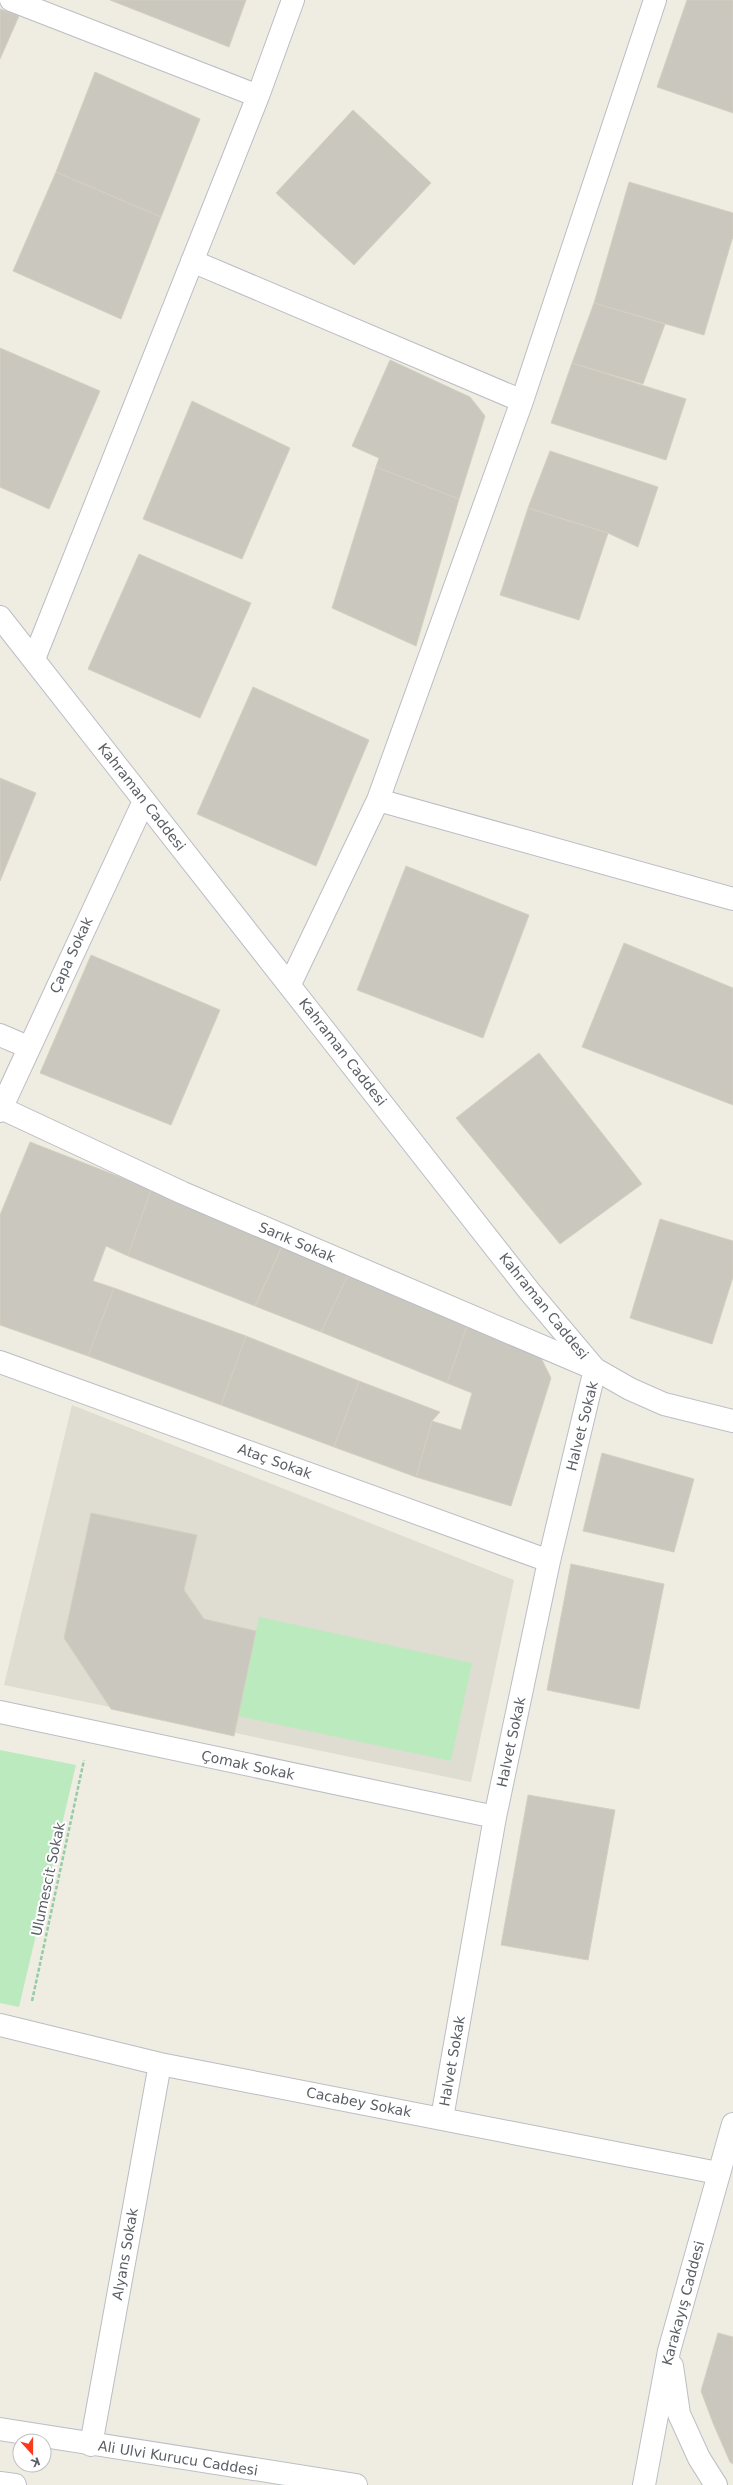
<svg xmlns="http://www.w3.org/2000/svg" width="733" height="2485" viewBox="0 0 733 2485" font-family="'DejaVu Sans',sans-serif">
  <rect width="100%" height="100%" fill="#efede2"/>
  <!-- education -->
  <path fill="#dfdcd1" d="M72 1405 514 1580 471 1782 4 1685Z"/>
  <!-- green -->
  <path fill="#bceabf" d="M259 1617 472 1663 451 1761 238 1716Z
    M0 1750 76 1765 19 2007 0 2003Z"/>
  <!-- building -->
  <path fill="#cac7bf" stroke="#d5cfc0" d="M110 0H246L229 47Z
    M687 0H733V113L657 87Z
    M0 9 19 16 0 59Z
    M95 72 200 119 161 217 56 172Z
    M353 110 431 183 354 265 276 193Z
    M56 172 161 217 121 319 13 271Z
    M629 182 733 213V236L704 335 594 303Z
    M594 303 665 324 643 384 572 363Z
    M0 348 100 391 49 509 0 487Z
    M390 360 470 397 485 416 459 499 376 467 379 458 352 446Z
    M572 363 686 399 666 460 551 423Z
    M192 401 290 448 242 559 143 519Z
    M550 451 658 487 638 547 608 533 528 508Z
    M376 467 459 499 416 646 332 608Z
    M528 508 608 533 579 620 500 595Z
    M139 554 251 603 200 718 88 669Z
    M253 687 369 740 316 866 197 814Z
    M0 778 36 793 0 881Z
    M406 866 529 915 483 1038 357 990Z
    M624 943 733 988V1105L582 1047Z
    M91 955 220 1010 171 1125 40 1073Z
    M539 1053 642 1184 560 1244 456 1118Z
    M30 1142 151 1189 128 1256 106 1246 93 1281 114 1288 88 1356 0 1325V1215Z
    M151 1189 283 1244 255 1306 128 1256Z
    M660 1219 733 1241V1277L712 1344 630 1318Z
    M283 1244 349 1273 321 1332 255 1306Z
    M349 1273 468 1323 447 1383 321 1332Z
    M114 1288 246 1336 221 1405 88 1356Z
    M468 1323 539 1354 551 1378 511 1506 416 1477 432 1421 461 1430 472 1393 447 1383Z
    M246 1336 359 1381 334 1447 221 1405Z
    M359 1381 440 1412 432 1421 416 1477 334 1447Z
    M602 1453 694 1479 674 1552 583 1531Z
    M91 1513 197 1535 184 1590 204 1619 256 1631 234 1736 111 1709 64 1638Z
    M571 1564 664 1584 639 1709 547 1690Z
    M528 1795 615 1810 588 1960 501 1945Z
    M718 2333 733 2337V2464L730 2462 713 2423 701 2391Z"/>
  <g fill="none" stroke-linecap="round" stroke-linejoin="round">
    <defs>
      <path id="street" d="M11 0 258 96
        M192 261 522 401
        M34 659 258 96 293 0
        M378 800 733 899
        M290 984 378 800 522 401 655 0
        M0 1035 28 1047
        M1 1108 183 1193 595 1369 549 1561 495 1817 442 2118
        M0 1111 144 801
        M0 1362 549 1561
        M0 1712 495 1817
        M0 2025 160 2064 718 2173
        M91 2445 160 2064"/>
      <path id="secondary" d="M0 617 530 1292 595 1369 630 1389 664 1404 733 1421
        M672 2366 679 2414 699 2458 716 2485
        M0 2429 356 2485
        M0 2483 15 2485
        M644 2485 669 2351 733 2124"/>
    </defs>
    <!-- street casing -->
    <use href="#street" stroke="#babdc3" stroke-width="24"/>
    <!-- secondary casing -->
    <use href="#secondary" stroke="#bbbfc6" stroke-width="24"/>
    <!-- path -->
    <path stroke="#95cba7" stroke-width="2.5" stroke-dasharray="4 2" stroke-linecap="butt" d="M32 2001 84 1760"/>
    <!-- street -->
    <use href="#street" stroke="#fff" stroke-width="22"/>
    <!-- secondary -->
    <use href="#secondary" stroke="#fff" stroke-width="22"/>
  </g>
  <g text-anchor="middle" stroke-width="4" stroke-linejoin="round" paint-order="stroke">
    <!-- street labels -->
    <g font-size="14" fill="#5b5f65" stroke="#fff">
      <text transform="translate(142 797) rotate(52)" y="5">Kahraman Caddesi</text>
      <text transform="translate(71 955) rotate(-65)" y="5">Çapa Sokak</text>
      <text transform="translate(343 1052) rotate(52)" y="5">Kahraman Caddesi</text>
      <text transform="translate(297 1242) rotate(23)" y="5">Sarık Sokak</text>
      <text transform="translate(544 1306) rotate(51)" y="5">Kahraman Caddesi</text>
      <text transform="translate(582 1426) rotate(-76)" y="5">Halvet Sokak</text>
      <text transform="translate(275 1461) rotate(20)" y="5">Ataç Sokak</text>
      <text transform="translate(511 1742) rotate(-78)" y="5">Halvet Sokak</text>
      <text transform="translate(248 1765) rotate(12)" y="5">Çomak Sokak</text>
      <text transform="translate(48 1879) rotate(-78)" y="5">Ulumescit Sokak</text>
      <text transform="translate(452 2061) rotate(-80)" y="5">Halvet Sokak</text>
      <text transform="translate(359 2102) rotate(11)" y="5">Cacabey Sokak</text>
      <text transform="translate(125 2254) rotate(-80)" y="5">Alyans Sokak</text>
      <text transform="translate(683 2303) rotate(-75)" y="5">Karakayış Caddesi</text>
      <text transform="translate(178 2458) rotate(9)" y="5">Ali Ulvi Kurucu Caddesi</text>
    </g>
  </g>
  <!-- north arrow -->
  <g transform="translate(32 2453) rotate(159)"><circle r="19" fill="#ffffff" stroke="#bdbfc1"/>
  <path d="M0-3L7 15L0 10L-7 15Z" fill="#fc391c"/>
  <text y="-6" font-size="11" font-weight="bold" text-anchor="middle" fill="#5b5f65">K</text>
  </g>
</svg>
